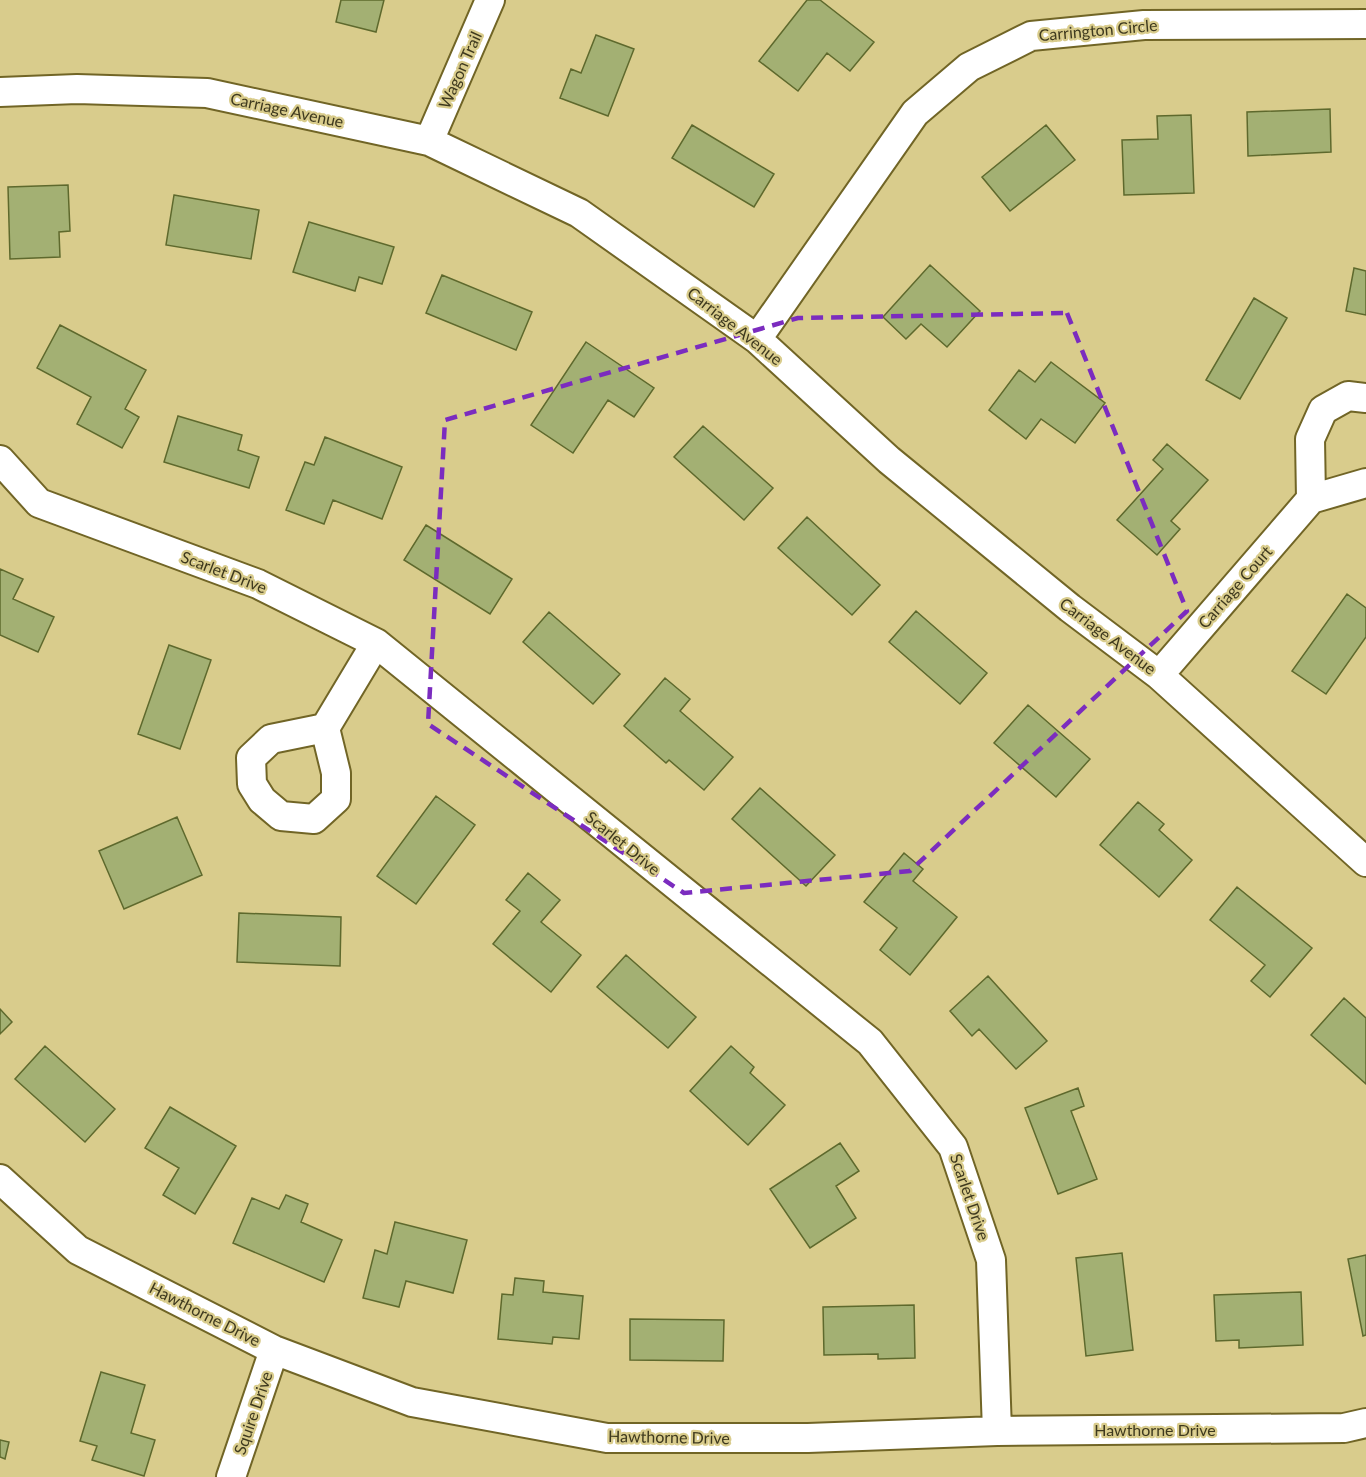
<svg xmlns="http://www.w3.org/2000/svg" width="1366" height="1477" viewBox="0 0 1366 1477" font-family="Lato,sans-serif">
  <rect width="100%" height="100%" fill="#d9cc8c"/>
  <!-- building -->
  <path fill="#a3b073" stroke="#5e692d" stroke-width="1.5" d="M341 0H384L376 32 336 22Z
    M807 0H820L874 42 850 71 827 53 798 91 759 61Z
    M596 35 634 49 608 116 560 98 571 69 581 73Z
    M1330 109 1331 152 1248 156 1247 112Z
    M1191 115 1194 193 1124 195 1122 140 1158 139 1157 116Z
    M692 125 774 174 754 207 672 158Z
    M1046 125 1075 160 1010 211 982 177Z
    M68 185 70 231 59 232 60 257 10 259 8 187Z
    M174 195 259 210 251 259 166 245Z
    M309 222 394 247 382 284 359 277 355 291 293 272Z
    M930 265 980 311 947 347 921 324 906 339 883 317Z
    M1354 268 1366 271V315L1346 311Z
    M442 275 532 312 516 350 426 313Z
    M1254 298 1287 318 1240 399 1206 380Z
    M60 325 146 370 125 409 139 417 122 448 77 424 91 397 37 368Z
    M586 342 654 388 634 417 608 400 573 453 531 425Z
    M1051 362 1105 403 1075 443 1041 419 1026 439 989 410 1019 370 1035 382Z
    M178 416 242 435 238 450 259 457 249 488 164 462Z
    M703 426 773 488 744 520 674 457Z
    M325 437 402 467 382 519 333 500 324 524 286 510 305 462 314 465Z
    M1167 444 1208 480 1171 521 1180 529 1157 555 1117 520 1163 469 1153 460Z
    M807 517 880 585 852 615 778 548Z
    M426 525 512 579 490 614 404 560Z
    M0 569 23 579 13 599 54 617 38 652 0 635Z
    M1347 594 1366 608V637L1326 694 1292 671Z
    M916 611 987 673 960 704 889 642Z
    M549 612 620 674 593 704 523 642Z
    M169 645 211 660 180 749 138 734Z
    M665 678 690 699 680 711 733 757 704 790 669 760 666 763 624 726Z
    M1028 705 1090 759 1056 797 994 743Z
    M760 788 835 855 806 886 732 819Z
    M436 796 475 825 416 904 377 876Z
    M1138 802 1164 824 1159 830 1192 860 1159 897 1100 845Z
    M177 817 202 875 124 909 99 851Z
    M904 853 923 869 913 881 957 917 910 975 880 950 897 928 864 902Z
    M528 873 560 900 541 922 581 955 551 992 493 944 520 911 506 900Z
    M1237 887 1312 948 1270 997 1251 981 1265 965 1210 920Z
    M239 913 341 917 340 966 237 962Z
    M626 955 696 1017 668 1048 597 987Z
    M988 976 1047 1041 1016 1069 979 1029 972 1036 950 1011Z
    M1344 998 1366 1018V1084L1311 1035Z
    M0 1009 12 1022 0 1034Z
    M45 1046 115 1109 85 1142 15 1079Z
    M731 1046 754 1067 750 1073 785 1105 748 1145 690 1091Z
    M1078 1088 1084 1106 1071 1111 1097 1179 1058 1194 1025 1108Z
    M170 1107 236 1146 195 1214 163 1195 179 1168 145 1148Z
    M840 1143 859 1171 836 1186 856 1218 810 1248 770 1189Z
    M286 1195 308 1204 301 1222 342 1240 324 1282 233 1243 252 1198 279 1209Z
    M395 1222 467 1240 453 1293 406 1281 399 1307 363 1298 375 1250 387 1254Z
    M1122 1253 1133 1350 1086 1356 1076 1258Z
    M1366 1255V1335L1363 1336 1348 1259Z
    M515 1278 544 1281 543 1292 583 1296 579 1339 553 1337 552 1344 498 1339 502 1294 513 1295Z
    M1301 1292 1303 1345 1239 1348V1340L1216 1341 1214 1295Z
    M914 1305 915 1358 878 1359V1354L824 1355 823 1307Z
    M630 1319 724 1320 723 1361 630 1360Z
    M101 1372 145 1385 131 1433 155 1440 144 1476 92 1460 97 1446 80 1441Z
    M0 1440 9 1442 5 1459 0 1457Z"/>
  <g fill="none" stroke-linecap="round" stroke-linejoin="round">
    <defs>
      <path id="minor" d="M0 92 77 89 207 93 429 141 579 213 757 339 889 460 1070 608 1159 675 1366 862
        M429 141 490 0
        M757 339 915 113 969 67 1031 36 1144 25 1366 24
        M0 460 39 503 258 584 376 643 870 1042 953 1147 991 1260 997 1431
        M1311 499 1310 439 1323 410 1348 396 1366 398
        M1159 675 1311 499 1366 483
        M325 728 271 739 251 758 252 784 262 800 281 816 314 819 336 799V773L325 728 376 643
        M0 1179 78 1250 274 1350 412 1402 607 1438H808L997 1431 1344 1428 1366 1423
        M231 1477 274 1350"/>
    </defs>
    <!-- minor casing -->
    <use href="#minor" stroke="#716526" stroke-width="32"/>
    <!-- minor -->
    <use href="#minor" stroke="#fff" stroke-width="28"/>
  </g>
  <!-- marked area -->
  <path fill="none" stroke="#7b2cbf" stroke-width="4.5" stroke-dasharray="12 8" stroke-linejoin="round" d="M1067 313 1187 611 910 871 684 893 428 724 445 420 798 318Z"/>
  <g text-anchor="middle" stroke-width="4.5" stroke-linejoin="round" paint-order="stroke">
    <!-- street labels -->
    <g font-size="16" fill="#3e391e" stroke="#d9cc8c">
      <text transform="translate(1098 30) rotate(-5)" y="6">Carrington Circle</text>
      <text transform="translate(460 70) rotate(-66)" y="6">Wagon Trail</text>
      <text transform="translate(287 110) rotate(12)" y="6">Carriage Avenue</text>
      <text transform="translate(735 326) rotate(38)" y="6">Carriage Avenue</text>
      <text transform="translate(224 572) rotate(21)" y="6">Scarlet Drive</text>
      <text transform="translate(1235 587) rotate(-49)" y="6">Carriage Court</text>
      <text transform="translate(1108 636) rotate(37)" y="6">Carriage Avenue</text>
      <text transform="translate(623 843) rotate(39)" y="6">Scarlet Drive</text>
      <text transform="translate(970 1197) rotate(71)" y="6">Scarlet Drive</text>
      <text transform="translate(205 1314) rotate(27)" y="6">Hawthorne Drive</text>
      <text transform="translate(253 1413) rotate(-71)" y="6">Squire Drive</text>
      <text x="1155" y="1436">Hawthorne Drive</text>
      <text transform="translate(669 1437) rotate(1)" y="6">Hawthorne Drive</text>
    </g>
  </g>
</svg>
